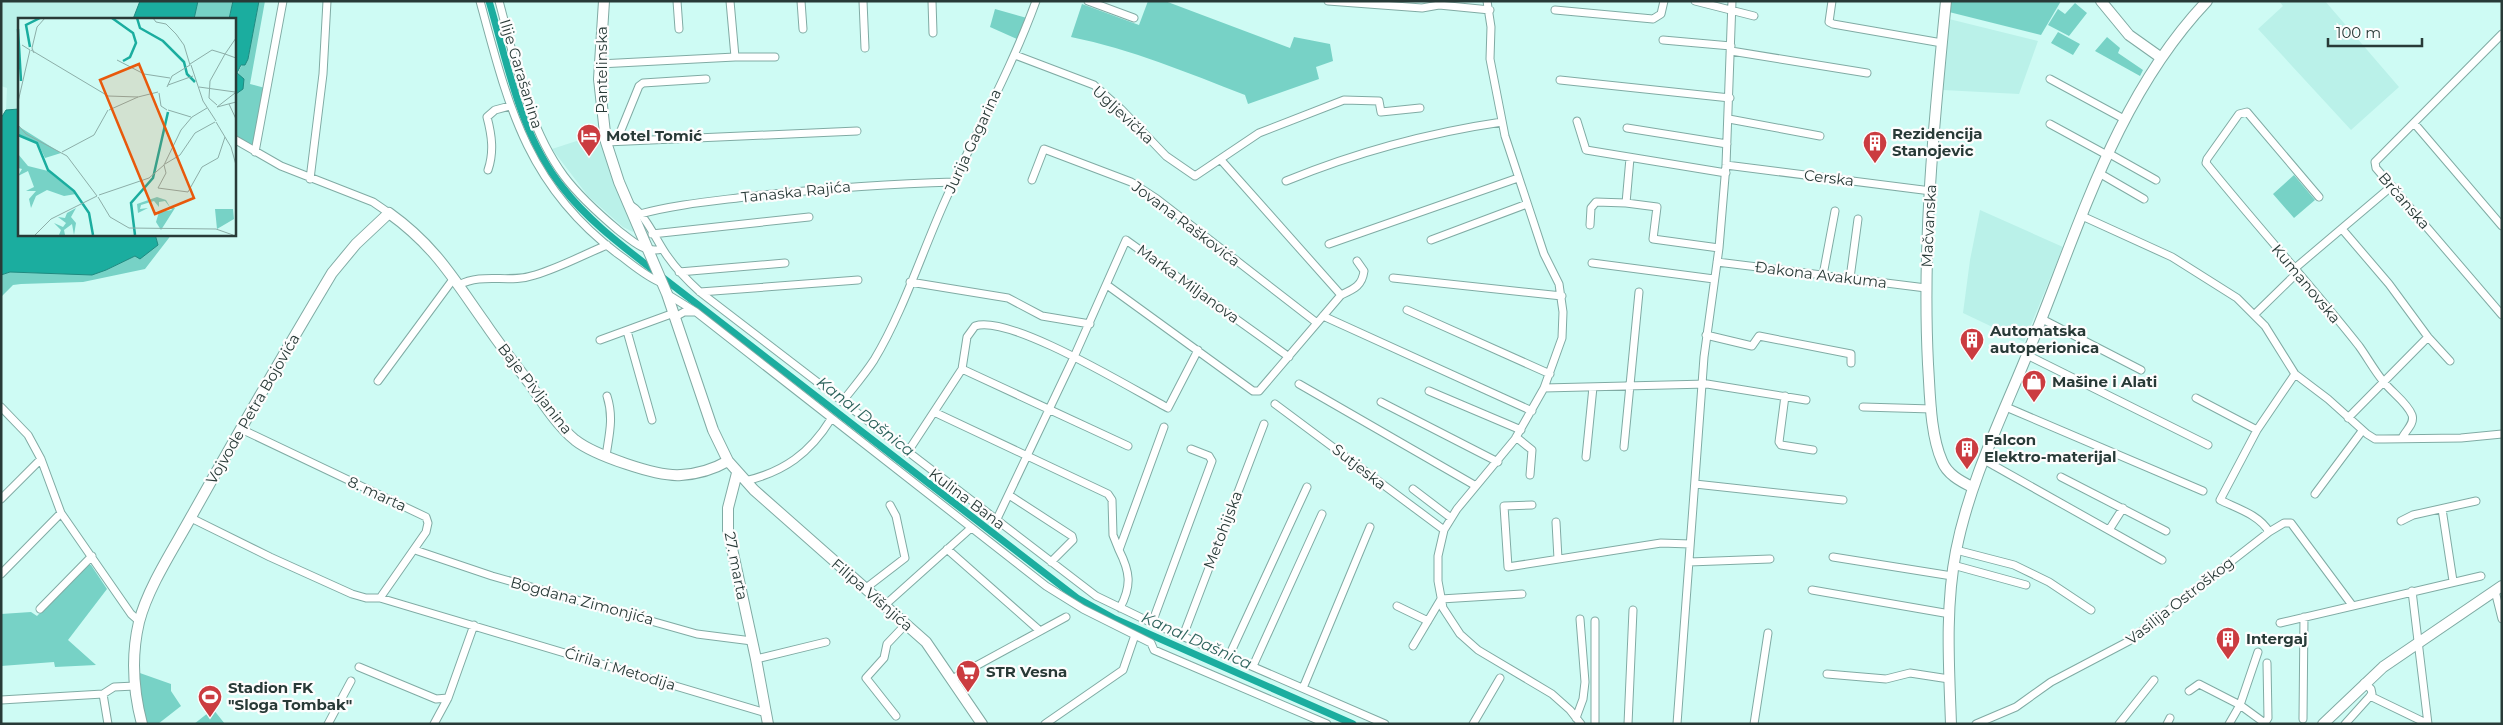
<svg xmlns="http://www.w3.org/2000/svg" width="2503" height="725" viewBox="0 0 2503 725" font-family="Montserrat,sans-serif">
  <rect width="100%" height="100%" fill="#cefbf4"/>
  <!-- built -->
  <path fill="#baf1e9" d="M1 1H140L133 19H19V109L6 110 7 88 1 86Z
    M2279 1H2325L2399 87 2351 130 2258 29 2283 6Z
    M1949 19 2038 41 2019 94 1943 90Z
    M598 134 634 229 633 232 623 227 588 196 552 149Z
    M1980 210 2063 247 2024 342 1963 313 1970 260Z"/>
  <!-- green -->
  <path fill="#77d2c6" d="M198 1H233L229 19H194Z
    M259 1H265L250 84 265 88 253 147 234 136V93L236 94C237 79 236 69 248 59Z
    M1148 1H1165L1290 48 1294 37 1330 44 1333 61 1316 67 1319 79 1248 104 1245 95C1188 73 1131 49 1071 37L1082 4 1139 25Z
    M1949 1H2061L2041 35 1949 12Z
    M2075 3 2087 13 2069 36 2048 25 2058 9 2065 14Z
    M995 9 1027 18 1019 40 990 27Z
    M2058 32 2080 44 2073 55 2051 43Z
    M2107 37 2120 48 2118 53 2143 70 2140 76 2095 51Z
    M2294 175 2315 200 2294 218 2273 194Z
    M155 234H172L145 269 83 282 21 284 13 285 1 297V275L10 272 80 274 106 270 158 245Z
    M88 565H91L107 589 68 640 96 665 55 667 54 662 1 666V614L31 612 37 616Z
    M137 672 171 684V691L181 706 158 724H146Z
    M213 709 225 724H194Z"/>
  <!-- water -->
  <path fill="#1bad9f" stroke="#1f8a80" d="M140 1H198L194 19H133Z
    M233 1H259L248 59 245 65H241L237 73 244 79 243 89 236 94 234 93V19H229Z
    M19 109V234H155L158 245 140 259 135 256 106 270 92 275 10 272 1 275V118L6 110Z"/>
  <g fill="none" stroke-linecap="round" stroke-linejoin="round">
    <!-- canal -->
    <path stroke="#1bad9f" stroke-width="7" d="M489 1C508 65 520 135 563 188 590 223 628 250 662 277L1077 598 1115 619 1353 724"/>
    <defs>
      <path id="street" d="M480 1C508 105 527 186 618 254 632 264 646 277 662 283
        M499 1C515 60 527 126 564 176 579 196 599 214 618 230 631 240 645 254 662 249
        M677 1 679 29
        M730 1 735 57
        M801 1 803 29
        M863 1 865 48
        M932 1 933 33
        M1088 1 1134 18
        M1328 1 1422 8 1439 5 1490 10
        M1487 1 1491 27 1490 59 1505 136 1544 254 1559 284 1563 312 1562 338 1544 388 1515 439 1457 509 1444 530 1438 556V581L1443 608 1460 634 1478 650 1552 694 1570 710 1581 724
        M1695 1 1754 16
        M1832 1 1829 22 1833 24 1942 43
        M1555 10 1653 19 1661 14 1664 1
        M2502 34 2375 162 2376 168 2502 315
        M1663 40 1731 46
        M1731 51 1867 73
        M1015 55 1094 85 1121 109 1166 156 1195 176 1259 133 1344 100 1379 101 1381 112 1420 108
        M599 64 735 57H775
        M2050 79 2124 119
        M1560 80 1730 98
        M1729 119 1820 136
        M1577 121 1586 150 1726 173
        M2414 123 2502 226
        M2050 124 2107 155
        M1627 128 1727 144
        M234 139 281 166 373 202 389 213
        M617 140 639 86 643 83 706 79
        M606 142 857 131
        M255 152 283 1
        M2108 153 2156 180
        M1630 158 1626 203 1657 207 1653 239 1719 248
        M1221 160 1341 295
        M1726 165 1931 191
        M488 170C494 152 492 136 487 117L495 110 510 106
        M2099 173 2144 199
        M310 179 323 74 327 1
        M1032 180 1044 149 1131 182 1157 199 1317 323
        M1286 181C1357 152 1427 133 1502 122
        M2319 197 2247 112 2239 114 2207 159 2206 163C2256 225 2310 284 2359 346 2367 357 2374 370 2383 381 2391 392 2407 402 2412 415 2415 424 2405 431 2402 438
        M628 204C643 209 658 244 668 257 677 270 688 281 700 292L1096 596 1152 623 1385 724
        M640 214C677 204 715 201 753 196 820 189 886 184 954 182
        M2082 216 2172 257 2237 298 2265 326 2295 374 2328 399 2367 434 2375 439H2384L2461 438 2502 434
        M1590 225 1591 208 1596 202 1626 203
        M2342 229 2389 284 2428 337 2450 361
        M652 234 809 217
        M1431 240 1527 204
        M1329 244 1518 178
        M1717 262 1926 288
        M1592 263 1714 279
        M2294 269 2392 186
        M679 272 785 263
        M1823 275 1835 211
        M1393 278 1562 296
        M1850 278 1858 219
        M910 282 1008 298 1042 316 1090 324
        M459 285C483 272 509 284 535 275 559 268 583 255 607 245
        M1107 285 1253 391H1259L1341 295C1354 289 1362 286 1364 271L1357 261
        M700 292 858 280
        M667 294 696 312H684L675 317
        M1407 310 1550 374
        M696 312 1046 586 1083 609 1151 643 1154 650 1327 724
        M2255 314 2297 273
        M1323 316 1532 411
        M2042 319 2141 370
        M627 331 652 420
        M1706 335 1752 346 1759 336 1851 354V363
        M600 340 674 313
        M2027 355 2208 445
        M962 369 1128 446
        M378 381 454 278
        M1299 384 1476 486
        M1544 388 1707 384 1806 400
        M1429 391 1521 430
        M1785 396 1779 442 1781 445 1813 450
        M2196 398 2257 430
        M842 402C853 388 865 374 874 360 903 312 922 252 945 201 975 134 1011 70 1036 1
        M1381 402 1498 462
        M1275 404 1444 530
        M1 407 28 435 41 459 61 513 131 614 139 621
        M1863 407 1932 409
        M2006 407 2203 491
        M934 412 1108 494 1112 500 1113 535 1119 550
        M2348 418 2428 337
        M241 429 426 517 428 523 426 532 380 598
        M1516 437 1532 450 1530 475
        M1624 447 1639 292
        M907 453 962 369 967 337 975 326C1010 314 1132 389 1168 408L1198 350
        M606 456C609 435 614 418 607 396
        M1586 457 1593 387
        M1984 460 2162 560
        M2061 477 2166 531
        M745 481C784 472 810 453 831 419
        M1695 484 1843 500
        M1413 489 1451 518
        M2315 494 2362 431
        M1009 495 1072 536 1073 540 1051 562
        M1 499 41 459
        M1532 505 1504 506 1508 567 1661 543 1690 544
        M2442 509 2453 581
        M191 518 270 557 352 594 366 598H380L766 713
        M996 521 1074 357 1126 240 1289 357
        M2401 521 2413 515 2476 501
        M1556 522 1558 559
        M2109 530 2123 508
        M2269 532C2260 515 2236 508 2220 500L2257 430 2295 374
        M947 549 1040 631
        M415 550 492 576 697 634 752 641
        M1956 550 2014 565 2049 582 2091 610
        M1833 557 1952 576
        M1689 562 1770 559
        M1953 565 2026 585
        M1 574 61 513
        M866 588 905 558 896 516 890 505
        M1812 590 1950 614
        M2412 591 2428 724
        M2495 591 2502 619
        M885 605 971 528
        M1397 606 1428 621
        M1120 608C1132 585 1130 572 1119 550L1164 427
        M40 609 92 556
        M1152 623 1212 461 1209 456 1191 449
        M2280 623 2481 576
        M1183 636 1264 424
        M1413 646 1441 599 1522 594
        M2258 652 2240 705 2266 724
        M1229 656 1307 487
        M756 659 826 642
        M1253 666 1322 514
        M359 667 436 699 448 698
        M1827 674 1886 679 1910 673 1949 679
        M952 679 1066 617
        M1303 688 1370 527
        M2189 691 2199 684 2240 705 2229 724
        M2370 696 2428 724
        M1 700 103 694
        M896 716 866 678 884 658 887 644 906 624
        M1576 718 1583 699 1585 682 1580 619
        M2303 719 2304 617
        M2265 723 2268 718 2267 663
        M108 724 103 694 114 687 135 686
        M328 724 351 681
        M434 724 448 698 474 625
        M1045 724 1123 670 1135 635
        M1473 724 1500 678
        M1595 724V621
        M1628 724 1633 610
        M1677 724 1704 357 1719 248 1726 165 1732 1
        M1754 724 1768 633
        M1976 724 2016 707 2051 682 2129 641 2269 532 2284 523H2291L2352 605
        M2119 724 2154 680
        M2167 724 2170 718
        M2345 724 2372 694 2371 689 2364 683"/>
      <path id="secondary" d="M604 1 599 79 606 142 619 182 667 294 713 430 728 461 754 490 926 642 982 724
        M1946 1C1934 121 1922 243 1928 364 1930 393 1930 434 1942 461 1947 474 1960 481 1972 487
        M2101 1 2129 35 2160 57
        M737 473 728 508V530L756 659 768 724
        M142 724C133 690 131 656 139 622 148 587 174 548 191 517 237 435 284 353 332 273L356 244 389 213C435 246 453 278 485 323 499 344 515 364 530 384 543 403 557 425 575 440 594 455 657 477 681 475 698 474 714 469 728 461
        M1951 724C1949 667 1945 607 1956 551 1970 479 2004 413 2031 345 2080 225 2116 97 2207 1
        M2323 724 2383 667 2502 586"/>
    </defs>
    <!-- street casing -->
    <use href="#street" stroke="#80aba4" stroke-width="9"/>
    <!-- secondary casing -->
    <use href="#secondary" stroke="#80aba4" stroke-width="12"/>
    <!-- street -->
    <use href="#street" stroke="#fff" stroke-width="7"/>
    <!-- secondary -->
    <use href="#secondary" stroke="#fff" stroke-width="10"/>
  </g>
  <!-- icons -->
  <defs>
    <symbol id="hotel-pin" viewBox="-11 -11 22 30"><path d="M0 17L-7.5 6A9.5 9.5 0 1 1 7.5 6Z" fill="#cb3c40" stroke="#fdfdfd"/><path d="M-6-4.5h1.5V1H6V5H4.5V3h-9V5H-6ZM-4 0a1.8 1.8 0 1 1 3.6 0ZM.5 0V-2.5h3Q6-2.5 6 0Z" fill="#fff"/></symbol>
    <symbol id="building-pin" viewBox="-11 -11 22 30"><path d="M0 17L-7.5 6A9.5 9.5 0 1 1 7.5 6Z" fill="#cb3c40" stroke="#fdfdfd"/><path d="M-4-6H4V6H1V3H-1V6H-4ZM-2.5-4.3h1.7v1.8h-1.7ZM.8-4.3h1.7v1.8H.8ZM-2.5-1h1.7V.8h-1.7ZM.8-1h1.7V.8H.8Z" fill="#fff"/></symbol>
    <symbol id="shop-pin" viewBox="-11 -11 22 30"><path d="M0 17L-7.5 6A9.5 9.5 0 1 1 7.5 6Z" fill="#cb3c40" stroke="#fdfdfd"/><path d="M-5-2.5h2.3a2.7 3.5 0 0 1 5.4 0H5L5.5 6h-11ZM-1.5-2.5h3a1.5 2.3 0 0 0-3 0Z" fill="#fff"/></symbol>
    <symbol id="supermarket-pin" viewBox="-11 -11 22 30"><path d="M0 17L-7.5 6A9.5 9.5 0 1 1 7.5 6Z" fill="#cb3c40" stroke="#fdfdfd"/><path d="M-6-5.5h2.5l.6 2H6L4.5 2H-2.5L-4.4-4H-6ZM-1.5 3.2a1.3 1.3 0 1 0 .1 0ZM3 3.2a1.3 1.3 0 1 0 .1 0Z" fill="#fff"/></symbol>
    <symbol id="stadium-pin" viewBox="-11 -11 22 30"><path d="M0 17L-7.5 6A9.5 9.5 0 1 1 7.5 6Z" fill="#cb3c40" stroke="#fdfdfd"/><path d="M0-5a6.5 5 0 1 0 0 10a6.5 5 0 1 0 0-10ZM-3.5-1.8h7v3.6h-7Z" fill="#fff"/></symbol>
  </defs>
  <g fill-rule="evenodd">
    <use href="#hotel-pin" x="575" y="122" width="28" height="38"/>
    <use href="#building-pin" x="1861" y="129" width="28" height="38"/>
    <use href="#building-pin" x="1958" y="326" width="28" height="38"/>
    <use href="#shop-pin" x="2020" y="368" width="28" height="38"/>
    <use href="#building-pin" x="1953" y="435" width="28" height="38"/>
    <use href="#building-pin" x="2214" y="625" width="28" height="38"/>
    <use href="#supermarket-pin" x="954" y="658" width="28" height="38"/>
    <use href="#stadium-pin" x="196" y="683" width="28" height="38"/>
  </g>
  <g text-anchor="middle" stroke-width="4.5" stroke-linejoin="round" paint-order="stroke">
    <!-- street labels -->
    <g font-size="15" fill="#283a37" stroke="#fdfdfd">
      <text transform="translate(602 70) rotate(-90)" y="5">Pantelinska</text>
      <text transform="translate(521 74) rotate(73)" y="5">Ilije Garašanina</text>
      <text transform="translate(1123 115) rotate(43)" y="5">Ugljevička</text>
      <text transform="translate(973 141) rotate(-65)" y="5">Jurija Gagarina</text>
      <text transform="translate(1829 178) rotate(7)" y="5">Cerska</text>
      <text transform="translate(796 192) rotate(-6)" y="5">Tanaska Rajića</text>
      <text transform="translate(2404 201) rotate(49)" y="5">Brčanska</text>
      <text transform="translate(1186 224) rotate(37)" y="5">Jovana Raškovića</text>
      <text transform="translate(1929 226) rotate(-87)" y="5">Mačvanska</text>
      <text transform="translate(1821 275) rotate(7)" y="5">Đakona Avakuma</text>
      <text transform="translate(1188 284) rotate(36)" y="5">Marka Miljanova</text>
      <text transform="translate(2306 284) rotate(50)" y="5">Kumanovska</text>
      <text transform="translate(535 389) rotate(52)" y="5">Baje Pivljanina</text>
      <text transform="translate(253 409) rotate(-60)" y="5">Vojvode Petra Bojovića</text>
      <text transform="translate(1359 467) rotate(38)" y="5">Sutjeska</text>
      <text transform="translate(377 494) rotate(25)" y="5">8. marta</text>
      <text transform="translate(967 499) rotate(37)" y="5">Kulina Bana</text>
      <text transform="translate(1223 530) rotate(-69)" y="5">Metohijska</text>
      <text transform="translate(736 566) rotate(79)" y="5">27. marta</text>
      <text transform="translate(872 595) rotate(41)" y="5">Filipa Višnjića</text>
      <text transform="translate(582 601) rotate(15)" y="5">Bogdana Zimonjića</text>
      <text transform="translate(2180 601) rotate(-38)" y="5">Vasilija Ostroškog</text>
      <text transform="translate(620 669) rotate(17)" y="5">Ćirila i Metodija</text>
    </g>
    <!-- poi labels -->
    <g font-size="15" font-weight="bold" fill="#283a37" stroke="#fdfdfd" text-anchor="start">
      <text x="1892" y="139">Rezidencija<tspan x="1892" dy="17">Stanojevic</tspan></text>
      <text x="606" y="141">Motel Tomić</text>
      <text x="1990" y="336">Automatska<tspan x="1990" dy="17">autoperionica</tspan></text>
      <text x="2052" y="387">Mašine i Alati</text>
      <text x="1984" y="445">Falcon<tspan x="1984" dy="17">Elektro-materijal</tspan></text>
      <text x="2246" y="644">Intergaj</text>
      <text x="986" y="677">STR Vesna</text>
      <text x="228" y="693">Stadion FK<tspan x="228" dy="17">"Sloga Tombak"</tspan></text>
    </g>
    <!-- water labels -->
    <g font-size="16" font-style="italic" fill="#2d635c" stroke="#fdfdfd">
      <text transform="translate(866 416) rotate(38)" y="6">Kanal Dašnica</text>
      <text transform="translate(1197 640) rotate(24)" y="6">Kanal Dašnica</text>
    </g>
  </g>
  <!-- overview -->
  <g transform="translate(18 18)">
    <rect width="218" height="218" fill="#cefbf4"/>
    <path d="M0 108 43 135 27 140 20 125 0 116ZM0 136 10 148 30 153 58 176 46 178 29 172 18 178 13 190 11 181 18 173H8L16 169 10 153 0 158 4 151 0 150ZM139 179 148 182 152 189 157 190 143 212 138 204 141 194 154 192 147 183 141 184V189L136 183 123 187 122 191 130 190 120 195 119 186ZM58 190 53 199 58 205 56 217 54 206 46 212 47 217H41L43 212 36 205 45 209 48 205 40 199 47 200 49 195ZM197 191H215L216 201 199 211Z" fill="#77d2c6"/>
    <path fill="none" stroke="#1bad9f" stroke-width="2.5" d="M94 0 115 15 118 25 112 39 105 43M119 0 122 10 145 23 166 44 169 56 177 64M0 11 3 63M12 29 8 7 22 0M0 117 19 125 30 152 56 173 71 195 75 217M117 217 113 185 135 160 150 94"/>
    <path fill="none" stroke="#8caea8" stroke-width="1" d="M135 0 138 4 148 6 158 16 166 27 172 47M13 32 90 78 120 79 140 74M16 35 14 30 19 9 27 0M99 42 126 56 152 60M172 46 194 32 207 36 218 20M173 47 185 83 198 103M150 67 175 58M149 69 154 58 172 47M181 69 217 74M141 75 143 88 149 92M0 84 12 32 4 27M211 86 218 101M199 87 191 80 192 63 207 36 218 40M199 89 217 75M199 89 218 84M91 92 120 79M150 92 173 99M174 99 189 90M198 104 213 129 218 147M0 107 8 116 49 138 79 178M44 134 76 117 90 92M147 146 162 137 177 115 197 104M146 147 148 155 140 170 170 174 184 149 200 140 207 119M81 177 131 160 146 147 163 112 174 99M80 179 92 199 111 210 198 211 215 217M17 217 33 201 79 178"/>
    <path fill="#e8590c" fill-opacity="0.15" stroke="#e8590c" stroke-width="2.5" d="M121 46 176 180 137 196 82 62Z"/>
    <rect width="218" height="218" fill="none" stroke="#283a37" stroke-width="2.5"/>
  </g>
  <!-- border -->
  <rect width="2503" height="725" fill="none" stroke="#283a37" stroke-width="5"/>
  <!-- scale -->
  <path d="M2328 38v8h94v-8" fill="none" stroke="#283a37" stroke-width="2.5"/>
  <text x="2336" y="38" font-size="15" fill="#283a37" stroke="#fdfdfd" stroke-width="4" paint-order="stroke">100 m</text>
</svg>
